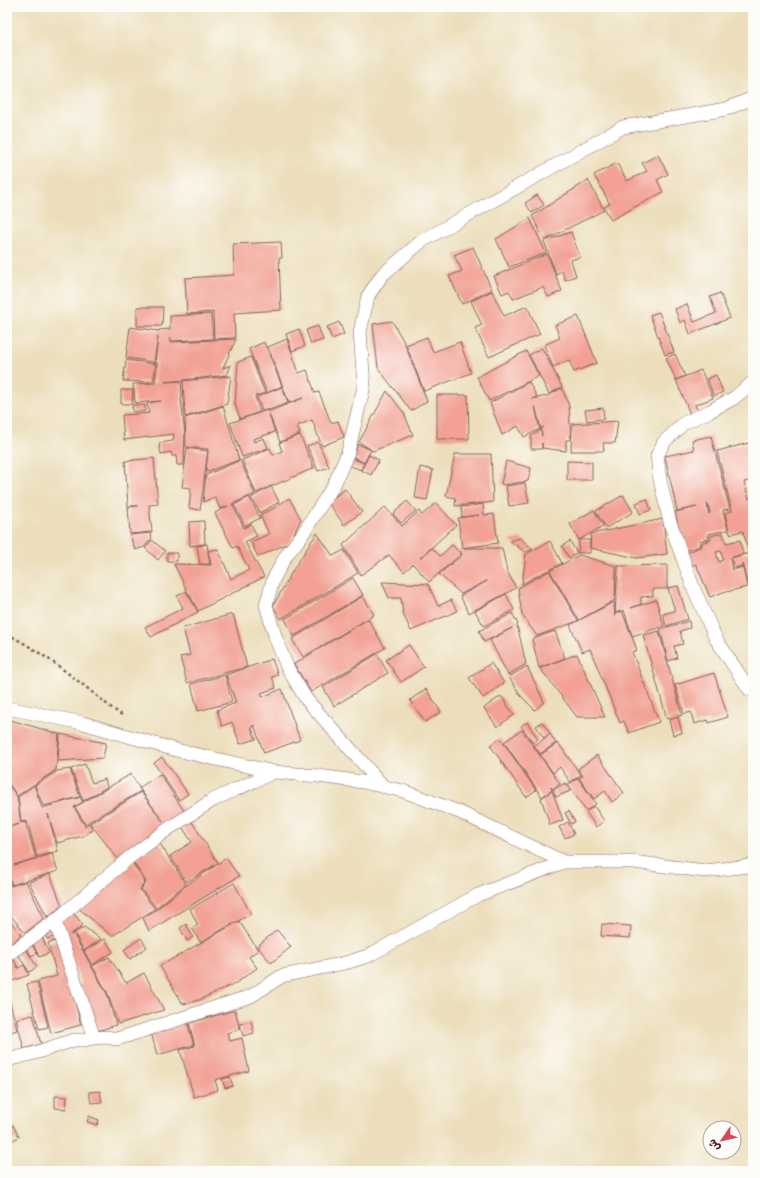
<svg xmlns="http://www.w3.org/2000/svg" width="760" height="1178" viewBox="0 0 760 1178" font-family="Sriracha,'Playpen Sans Arabic',sans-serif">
  <rect width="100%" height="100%" fill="#fdfcf7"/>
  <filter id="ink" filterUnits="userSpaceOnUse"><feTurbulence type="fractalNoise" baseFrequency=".025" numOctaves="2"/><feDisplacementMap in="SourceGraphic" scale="8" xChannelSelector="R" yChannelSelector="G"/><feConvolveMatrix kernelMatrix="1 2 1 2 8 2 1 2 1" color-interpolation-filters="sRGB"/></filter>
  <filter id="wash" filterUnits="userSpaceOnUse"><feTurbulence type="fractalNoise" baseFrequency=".012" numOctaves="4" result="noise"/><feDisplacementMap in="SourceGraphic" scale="16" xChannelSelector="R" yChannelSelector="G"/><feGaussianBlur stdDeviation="0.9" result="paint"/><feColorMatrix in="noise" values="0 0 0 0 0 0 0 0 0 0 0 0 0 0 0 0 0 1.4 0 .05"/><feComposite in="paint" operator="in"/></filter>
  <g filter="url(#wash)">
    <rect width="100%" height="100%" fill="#ecdebb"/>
    <g id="blocks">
      <!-- building -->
      <path fill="#f2a194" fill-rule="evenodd" d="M658 155 668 174 657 180 663 192 611 220 604 207 610 204 594 175 617 163 627 181 647 171 642 163Z
        M588 180 604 210 545 240 532 216Z
        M537 195 544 205 532 213 525 203Z
        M530 218 546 253 509 267 496 239Z
        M571 232 580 257 571 260 576 276 565 280 562 271 556 274 544 241Z
        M281 242 282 258H279L281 310 234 313 235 338 214 339 213 312 187 314 185 278 234 275 233 244Z
        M473 247 492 290 462 304 449 276 462 271 454 255Z
        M547 254 562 291 548 297 543 287 513 299 509 291 502 294 494 276Z
        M492 291 504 316 527 306 540 334 489 357 475 328 482 325 471 301Z
        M720 293 730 318 690 334 685 320 680 323 675 309 687 304 694 322 716 313 710 297Z
        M137 307H163L162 326H137Z
        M659 312 674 352 665 355 650 315Z
        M211 314 213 339 171 341 170 337 171 342 236 339 223 368 231 365 227 375 165 382 181 381 182 398 181 399 185 433 184 465H177L176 456H172L171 452 161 454 159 443 173 441 174 434 124 440 122 415 149 413 147 403 161 401 135 403 133 384 155 383 157 362 155 363 158 337 154 362 126 358 130 327 159 331V330L170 329V316Z
        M578 316 597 363 574 372 569 360 553 367 544 345 560 338 555 325Z
        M392 321 404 342 427 401 411 411 378 368 373 324Z
        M339 322 344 334 332 339 327 327Z
        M318 326 323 340 311 344 306 330Z
        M299 329 305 346 292 351 286 334Z
        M427 337 433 352 460 342 471 373 424 391 406 345Z
        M287 339 299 373 307 370 315 393 319 392 331 423 338 421 344 437 322 446 312 420 297 426 300 434 280 442 269 414 275 432 253 439 254 442 264 438 268 448 242 457 230 423 267 410 268 412 303 398 289 403 268 347Z
        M264 342 282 386 267 393 249 349Z
        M542 348 562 387 549 394 529 355Z
        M526 351 539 376 489 401 477 377Z
        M675 354 685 376 676 380 666 358Z
        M251 357 265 393 255 396 260 412 240 419 235 404 238 362Z
        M126 360 156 364 153 382 123 381Z
        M701 370 713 398 695 405 698 411 690 414 676 380Z
        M716 375 723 392 714 396 707 379Z
        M231 376 227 404 185 417 183 381Z
        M529 382 537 397 532 399 547 396 562 388 569 406 571 440H566V451L542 448V443V449H531V436L541 430 542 436 541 429 544 427 541 429 535 406 540 429 524 437 518 426 502 435 490 403Z
        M282 387 288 403 269 410 268 409 262 411 257 397Z
        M121 390H133L132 404H121Z
        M387 391 404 413 413 435 373 451 359 442Z
        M437 395H468L469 439H437Z
        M132 405H145V411L133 412Z
        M223 406 239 460 206 472 208 449 186 447 185 418Z
        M603 408 604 419 587 421 585 410Z
        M618 421 615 443H603L604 451H571L572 424Z
        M300 435 314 468 256 493 242 460 270 448 273 455 282 451 279 443Z
        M711 436 730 509 723 510 728 530 708 534 709 539 699 541 700 546 684 551 675 512 697 507 677 511 665 456 694 450 692 440ZM707 504H708L710 513 709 514Z
        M318 442 329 467 318 471 307 446Z
        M753 442V455L749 456 751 466H753V480L744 482 749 499 753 498V586L748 587 742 563V566L734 568 731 558 749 553 743 531 730 534 725 513 732 511 717 451Z
        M358 444 371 450 364 463 353 457Z
        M187 448 208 451 200 510 189 508 191 488 182 487Z
        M455 454H491L493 502 455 506 456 498 446 496Z
        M369 455 379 460 371 475 361 470Z
        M154 458 158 504 149 505 152 532 130 534 128 507 138 506H128L125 461Z
        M351 458 364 463 361 470 348 465Z
        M240 460 255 494 232 504 244 528 251 524 257 536 245 542 264 577 198 611 190 595H189L174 564 211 565 208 551 218 549 231 579 249 570 237 546 233 548 215 513 228 506 220 509 215 497 203 502 206 475Z
        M506 461 531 468 528 481 504 485 501 484Z
        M567 461 592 462V480H567Z
        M420 467 433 470 427 500 415 498Z
        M525 483 529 503 509 506 506 486Z
        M271 486 279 502 260 513 251 498Z
        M345 489 362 512 344 525 328 502Z
        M623 495 633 512 606 528 596 511Z
        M249 497 260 518 245 526 234 505Z
        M289 498 301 519 290 542 258 557 251 542 269 534 260 515 274 508Z
        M647 499 651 510 640 514 636 503Z
        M407 501 416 511 401 523 393 514Z
        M436 503 456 525 420 558 432 548 440 556 452 545 461 554 429 582 413 564 404 572 389 555 361 575 343 545 385 507 402 526 419 511 422 515Z
        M483 504 484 515 494 514 498 543 462 548 458 518 479 515 462 517 461 507Z
        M594 510 603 526 579 540 570 524Z
        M663 519 667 554 637 558 590 548 591 534Z
        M204 521 205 544 190 546 189 522Z
        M150 533 152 538 144 547 135 550 130 535Z
        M317 533 333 556 344 550 358 573 281 619 273 606 293 570Z
        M723 533 726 543 740 540 743 554 730 558 732 570 743 567 747 587 726 592V591L710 597 696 564 691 566 685 554 702 546 701 543 711 540 710 536ZM721 551 723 560 719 562 716 552Z
        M520 538 533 549 525 552 510 541Z
        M152 540 165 551 158 560 145 548Z
        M579 540H590V553H578Z
        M550 541 562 563 522 584 526 554Z
        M570 541 577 553 569 558 562 546Z
        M207 544 210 564H200L197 546Z
        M460 548H502L507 571 516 588 469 613 460 596 487 581 461 594 439 574 462 555Z
        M167 553H177V561H167Z
        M579 555 616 566 615 600 579 620 550 571Z
        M667 565V589H653V596L641 597V604L631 608 656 600 664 626 632 636 624 610 615 613 618 566Z
        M549 571 578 621 537 636 522 615 518 588Z
        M353 578 363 595 294 636 285 619Z
        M382 582 428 584 438 606 451 600 457 611 411 631 403 614 401 598H389Z
        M678 586 688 619 666 626 663 614 675 611 668 588Z
        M186 591 198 612 151 637 145 627 183 608 177 596Z
        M506 594 514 610 484 626 475 611Z
        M363 596 374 615 303 657 292 639Z
        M614 602 615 617V614L622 611 637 650 632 652 659 722 629 733 624 721 620 723 590 649 582 652 570 625Z
        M512 613 518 624 517 625 526 664 508 675 490 640 512 628 484 642 479 631Z
        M233 614 247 667 187 683 180 657 190 655 183 628Z
        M368 619 385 648 311 692 294 664Z
        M689 621 690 628 680 631 683 644 674 646 677 658 668 661 660 629Z
        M555 631 565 658 539 668 532 639Z
        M659 631 682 715 667 719 643 635Z
        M409 645 424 667 401 682 386 660Z
        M377 654 388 673 334 706 323 687Z
        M577 654 605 717H577L540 668Z
        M272 659 278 675 272 677 276 688 261 693 262 697 282 689 300 740 264 753 254 725 251 727 256 739 240 744 232 722 222 726 217 710 236 703 226 675Z
        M491 663 504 683 483 698 469 678Z
        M527 666 544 702 535 710 521 696 509 677Z
        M714 673 728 717 709 723 708 720 694 724 691 712 684 714 675 685Z
        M225 675 232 702 198 711 191 684Z
        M426 689 441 712 425 722 410 700Z
        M501 696 514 715 497 727 484 708Z
        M678 717 682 733 673 735 669 720Z
        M7 719 59 734 56 770 17 796 7 781Z
        M527 722 538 739 533 743 521 726Z
        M542 722 550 733 544 738 536 726Z
        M522 730 560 784 552 789 551 787 552 790 542 797 504 742Z
        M60 734 106 743 103 758 58 761Z
        M550 734 556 743 540 754 534 746Z
        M500 738 536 790 526 797 490 745Z
        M558 743 581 775 570 782 560 767 553 773 540 755Z
        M597 755 624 793 612 802 605 791 594 799 579 778 583 776 578 769Z
        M162 757 188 794 179 800 154 763Z
        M85 764 92 783 105 779 107 787 83 801 71 769Z
        M70 769 80 797 43 806 35 785 57 771Z
        M131 774 141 791 85 824 75 807Z
        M160 774 186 814 121 863 90 823 141 792 163 821 139 788Z
        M578 778 596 804 586 811 568 785Z
        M7 783 17 796 21 823 25 822 36 858 14 865 52 854 58 871 12 885 7 869V828L19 824 7 827Z
        M565 783 570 791 556 797 553 790Z
        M34 785 42 808 80 797 83 802 74 807 85 826 89 823 93 830 83 836 57 843 48 814 58 851 37 857 27 821 21 822 18 797Z
        M552 791 563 820 550 825 541 798Z
        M594 806 604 821 596 827 586 812Z
        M569 811 575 822 571 824 565 813Z
        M190 819 218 863 187 882 170 856 192 842 181 825Z
        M568 822 574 834 565 838 559 827Z
        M159 842 186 884 156 908 141 889 146 882 133 862Z
        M226 858 239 876 149 931 143 918 157 909 184 887Z
        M132 862 145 882 140 890 155 909 112 936 77 907 104 888Z
        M7 874 11 886 26 881 44 918 25 933 7 911Z
        M50 874 62 906 47 917 29 882Z
        M234 883 251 914 200 942 192 928 198 925 190 909Z
        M71 910 83 925 70 935 73 933 107 994 116 1025 98 1031 59 919Z
        M7 917 21 935 7 948Z
        M239 921 258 950 249 957 257 968 236 983 199 1000 183 1004 160 966Z
        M186 924 193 937 187 941 180 928Z
        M602 924 631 926 630 938 601 936Z
        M51 927 54 937 47 939 43 930Z
        M84 927 101 939 84 951 74 933Z
        M277 930 291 947 271 963 257 946Z
        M41 935 49 953 39 957 31 939Z
        M141 938 147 947 130 959 124 950Z
        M105 939 113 952 92 965 84 951Z
        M59 940 81 1025 51 1033 38 981 57 976 48 943Z
        M30 941 37 953 31 956 25 945Z
        M24 946 37 967 29 972 16 951Z
        M12 956 18 968 24 965 29 975 12 981 7 968V959Z
        M109 957 126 983 144 973 164 1010 118 1024 107 992 92 966Z
        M37 982 48 1027 39 1029 27 984Z
        M7 998H9L17 1030 7 1033Z
        M235 1010 240 1029 227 1033 230 1041 242 1038 249 1071 215 1080 218 1090 194 1097 180 1050 195 1046 189 1023Z
        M33 1015 41 1044 24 1049 16 1019Z
        M251 1021 254 1033 243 1036 240 1024Z
        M187 1022 194 1045 157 1055 151 1032Z
        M230 1077 233 1086 225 1088 222 1079Z
        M100 1091 102 1102 91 1103 89 1092Z
        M55 1096 67 1097 66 1109 55 1108Z
        M89 1116 99 1120 97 1125 87 1122Z
        M13 1125 19 1137 7 1143V1128Z"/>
    </g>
  </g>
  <g filter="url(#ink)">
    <use href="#blocks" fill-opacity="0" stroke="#83625d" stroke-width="1"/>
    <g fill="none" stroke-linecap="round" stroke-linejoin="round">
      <defs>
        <path id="lane" d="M753 382 734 398 710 411 684 423 664 442 657 456 660 480 670 522 693 587 716 639 749 689 753 691
          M7 708 83 723 176 750 274 772 318 776 363 782 403 791 459 812 564 862
          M383 786 306 699 287 667 276 639 266 605 273 580 285 557 302 535 334 485 348 452 364 386 360 332 368 296 382 275 422 241 623 127 726 109 753 98
          M55 921 94 1038
          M7 955 55 921 130 857 168 829 213 800 274 772
          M7 1060 35 1053 74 1040H84L94 1038 106 1037 117 1039 251 996 282 976 345 963 368 956 478 895 564 862H633L705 871 749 866 753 863"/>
      </defs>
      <!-- lane casing -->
      <use href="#lane" stroke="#83625d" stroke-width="14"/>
      <!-- path -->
      <path stroke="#83625d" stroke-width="2.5" stroke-dasharray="3 3" stroke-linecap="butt" d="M7 634C35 648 63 669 87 688 99 697 109 707 122 715"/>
      <!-- lane -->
      <use href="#lane" stroke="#fff" stroke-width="13"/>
    </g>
  </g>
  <!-- margin -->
  <rect width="760" height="1178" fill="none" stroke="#fdfcf7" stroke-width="24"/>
  <!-- north arrow -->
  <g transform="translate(722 1140) rotate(236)"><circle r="19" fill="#fdfcf7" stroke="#b5a4a5"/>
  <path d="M0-3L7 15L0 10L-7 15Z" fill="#d1495b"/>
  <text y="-6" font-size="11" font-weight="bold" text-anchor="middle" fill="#4a1f2b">ش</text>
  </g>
</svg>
